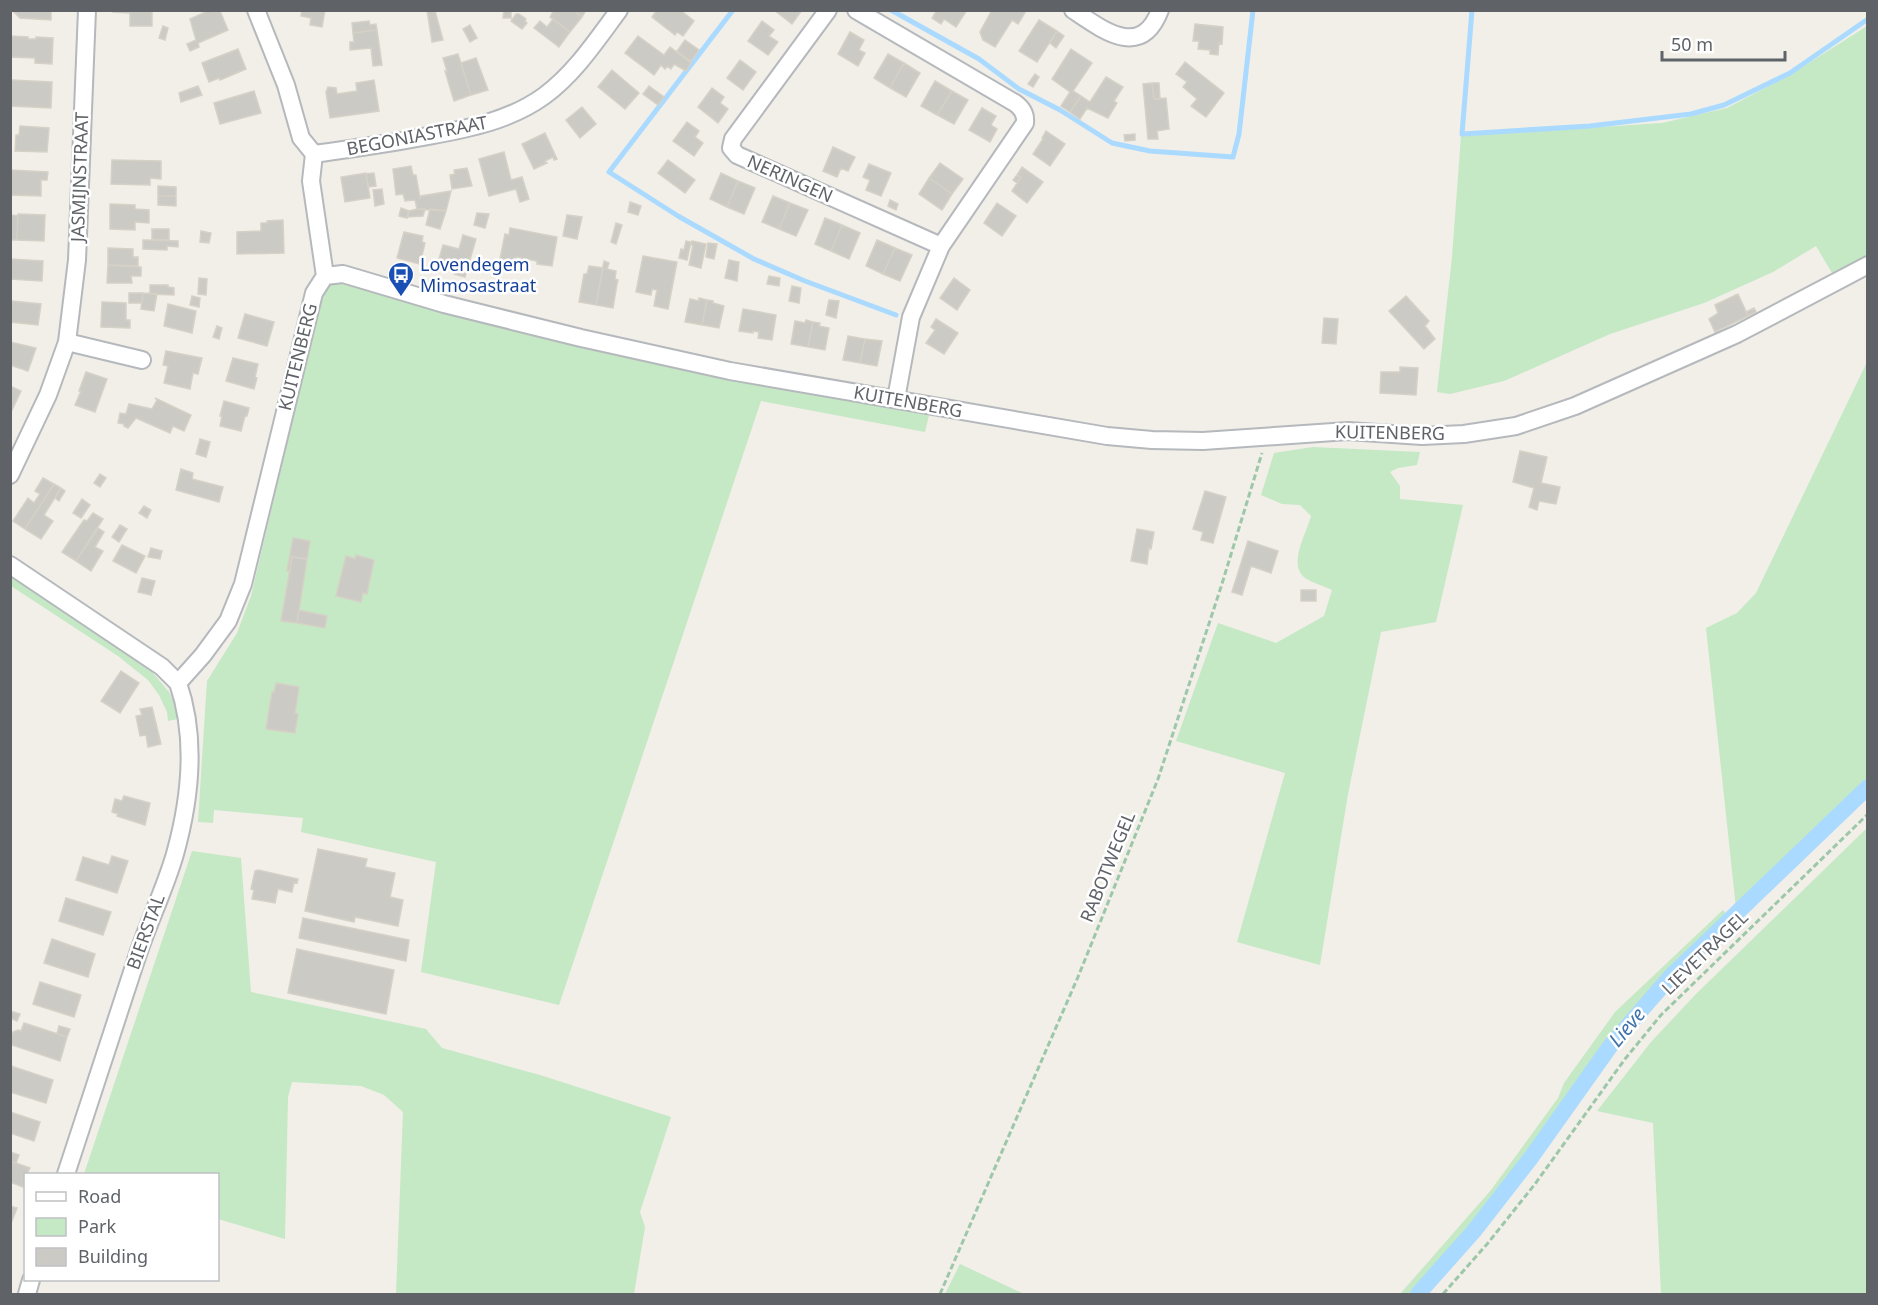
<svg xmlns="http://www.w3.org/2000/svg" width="1878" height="1305" viewBox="0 0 1878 1305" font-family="'Noto Sans',sans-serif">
  <rect width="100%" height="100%" fill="#f1efe8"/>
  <!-- green -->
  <path fill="#c5e8c5" d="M1867 26V261L1835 278 1816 246 1773 272 1704 303 1610 334 1504 381 1450 394 1437 392 1452 257 1461 136 1662 123 1727 108 1790 75Z
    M326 280 543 336 765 386 929 415 925 432 761 401 559 1005 421 972 436 862 301 832 303 818 214 810 213 823 198 822 207 681 237 633 251 596Z
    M1867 362V778L1736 908 1706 628 1737 613 1756 593Z
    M1313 447 1420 452 1417 465 1398 468 1390 472 1400 486V499L1463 505 1436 622 1381 632 1348 794 1320 965 1237 942 1285 773 1176 741 1218 623 1276 643 1324 616 1332 590C1324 586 1313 583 1305 578 1287 564 1307 533 1311 516L1300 505 1282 504 1261 495 1274 453Z
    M10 573 147 666 169 692 176 707 178 719 168 721 167 712 159 695 148 680 118 656 11 586Z
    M1867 828V1294H1661L1653 1123 1597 1111 1651 1042 1696 994Z
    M192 851 241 858 251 992 426 1029 442 1048 540 1075 671 1117 640 1212 645 1227 634 1294H396L403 1112 384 1095 361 1086 292 1082 288 1097 285 1239 218 1219V1174H84Z
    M1723 910 1728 916 1670 969 1608 1041 1507 1183 1412 1294H1400L1491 1190 1558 1098 1564 1083 1615 1012Z
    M960 1264 1024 1294H945Z"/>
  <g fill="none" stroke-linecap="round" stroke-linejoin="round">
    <!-- stream -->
    <path stroke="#aadaff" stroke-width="5" d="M733 10 609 172 678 216 754 259 805 281 896 315
      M891 10 979 59 1019 89 1060 110 1112 143 1150 151 1233 157 1239 134 1253 10
      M1472 10 1462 134 1590 126 1691 114 1724 105 1790 73 1868 19"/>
    <!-- canal -->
    <path stroke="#aadaff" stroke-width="16" d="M1418 1294 1474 1231 1530 1159 1611 1045 1671 976 1868 787"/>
  </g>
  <!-- building -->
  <path fill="#cccac5" stroke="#d6d1c6" stroke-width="1.5" d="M12 10H51V20L20 18Z
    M113 10H152V26H130V13L113 12Z
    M210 10H215V12L220 11 228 30 198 43 199 47 190 51 187 44 196 40 190 19Z
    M302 10H325L322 27 310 25 311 18 301 16Z
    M427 10 435 11 443 40 432 42Z
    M504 10H511V18H503Z
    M554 10H573L582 17 570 32 550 17Z
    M573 10H586L582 17Z
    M657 10H680L694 21 683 36 677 32 675 35 652 17Z
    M774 10H802L792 24Z
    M937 10H967L956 27 944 19 941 24 932 18Z
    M992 10 1026 11 1018 24 1012 20 995 47 983 40 980 32Z
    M516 14H519L526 19 525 21 527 23 522 29 511 21Z
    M553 19 570 32 559 47 534 28 540 21 547 27Z
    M1039 20 1057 31 1037 62 1019 51Z
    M369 21 370 25 376 24 377 30 353 33 352 23Z
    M762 21 774 30 769 36 778 42 768 55 748 41Z
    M1195 24 1223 27 1222 44 1219 43 1218 55 1210 54V50L1198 49 1199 41H1193Z
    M470 25 477 38 470 42 463 29Z
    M163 26 168 28 165 40 159 38Z
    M377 30 382 65 373 66 371 48 350 50V42H354L353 33Z
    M1057 31 1064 36 1056 48 1050 43Z
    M850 32 864 40 859 50 865 53 858 66 838 54Z
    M10 36 28 37V39H36V37L53 38 52 64 35 63V58L10 57Z
    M638 36 664 55 670 47 691 63 686 71 674 64 671 69 667 66 665 69 661 65 654 75 625 53Z
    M685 40 699 50 691 61 677 51Z
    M238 49 246 69 220 80 219 78 209 82 202 63Z
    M1071 49 1092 63 1073 91 1081 96 1070 112 1061 106 1070 92 1052 79Z
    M458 54 471 95 454 101 445 71H447L443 58Z
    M888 54 904 63 890 88 874 78Z
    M476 58 488 90 471 95 461 63Z
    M740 60 756 72 743 90 727 78Z
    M1185 62 1224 93 1206 117 1191 106 1197 99 1183 87 1187 82 1176 74Z
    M904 63 920 73 906 97 890 88Z
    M612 70 639 93 625 109 598 87Z
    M1035 74 1039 77 1033 87 1028 84Z
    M1106 77 1123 87 1114 101 1117 103 1108 118 1087 108 1080 119 1070 112 1081 96 1090 102Z
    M11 80 52 82 51 108 10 106Z
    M374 80 379 111 330 118 326 92 328 87 336 88 337 94 357 91 356 83Z
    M935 81 952 91 937 115 921 106Z
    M1152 83 1154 99 1166 98 1169 129 1157 131 1158 139H1148L1143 84Z
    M1152 83H1159L1160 99H1154Z
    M198 86 202 95 181 102 179 93Z
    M649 86 664 97 658 105 643 94Z
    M712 88 724 97 720 103 728 109 718 123 698 107Z
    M254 91 261 113 220 124 214 103Z
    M952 91 968 100 954 124 937 115Z
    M582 107 596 124 580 138 566 120Z
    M982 108 996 116 991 125 997 129 990 142 969 130Z
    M687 122 699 131 695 137 703 143 694 156 673 141Z
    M20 126 49 128 47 152 15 151 16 135H19Z
    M1046 131 1065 144 1050 166 1033 154 1043 139 1042 138Z
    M545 133 557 159 554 160 553 157 545 161 547 163 534 169 522 144Z
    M1135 134V140L1125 141 1124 135Z
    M833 147 855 157 848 171 841 168 837 177 823 171Z
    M504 152 511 180 522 177 529 199 520 202 516 189 489 196 479 159Z
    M112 160 161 161V179L150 178V185L111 184Z
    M668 160 695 180 685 193 658 173Z
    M940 163 963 179 952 194 929 178Z
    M869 164 891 173 881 196 866 190 870 180 863 177Z
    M411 166 413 175H416L420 198 421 196 451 191 446 211 417 209 415 200 405 201 403 194 396 195 393 169Z
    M1022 167 1043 182 1027 203 1012 191 1021 177 1017 175Z
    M467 168 472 186 452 189 450 175 455 174 454 170Z
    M10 170 48 172 47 180H41V196L10 195Z
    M366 173 370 198 345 202 341 177Z
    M374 173 376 186 368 187 366 174Z
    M721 173 738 181 727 207 710 199Z
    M1017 175 1021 177 1017 183 1013 180Z
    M929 178 952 194 942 210 919 194Z
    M738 181 755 188 744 214 727 207Z
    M158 186 176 187V196H158Z
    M382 189 384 204 375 206 373 190Z
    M158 196H176V206L158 205Z
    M773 196 790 203 779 229 762 222Z
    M890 200 898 204 896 210 888 206Z
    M630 202 641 206 638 215 628 212Z
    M790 203 808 210 796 236 779 229Z
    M997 203 1016 216 1002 236 984 223Z
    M110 204 135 205V209L149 210V223L135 222V230L110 229Z
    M401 208 409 211 407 218 399 216Z
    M417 209H425L423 216 408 217 409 211Z
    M430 209 446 211 440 229 426 225Z
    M477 213 489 214 485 228 474 225Z
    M18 214 45 215 44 241 17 240Z
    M11 215 18 216 17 240H10Z
    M567 215 582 217 577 239 563 236Z
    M825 218 842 225 831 251 815 244Z
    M283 220 284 253 237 254V232L261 231V223H267V221Z
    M616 223 622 225 616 244 611 242Z
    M842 225 860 233 849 259 831 251Z
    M510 228 557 237 552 266 537 264V261L516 257 515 262 500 259 505 234 509 235Z
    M152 229H169V240L152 239Z
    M201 231 211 233 209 243 200 242Z
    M404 232 423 236 422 242 425 243 420 264 397 258Z
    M463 235 476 239 465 277 454 274 455 269 451 268 447 269 437 266 443 245 459 249Z
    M143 240 178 241V247L167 246V250L143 249Z
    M877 240 895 248 883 274 866 266Z
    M686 241 691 242 687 260 679 258 681 249 684 250Z
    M692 241 706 244 701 268 689 265 693 245H691Z
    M708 243 717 244 714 259 706 257Z
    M108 248 133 249V257H138V266L108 265Z
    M895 248 912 255 900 281 883 274Z
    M643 256 677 262 668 309 654 306 657 290 652 289 651 295 636 292Z
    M10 259 43 261 42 281 10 279Z
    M729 260 739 262 737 281 725 278Z
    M604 261 609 263 607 269 616 271 615 279 618 280 617 284 613 308 596 305Z
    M108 265 141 267V276H131L132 283H107Z
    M589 266 603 268 596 305 579 302 584 274H587Z
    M769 276 780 278 779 286 767 284Z
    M199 278 207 279 206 295 198 294Z
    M954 278 970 290 957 310 940 298Z
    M150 285H168V287L174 288V295L150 294Z
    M792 286 801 288 799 303 789 301Z
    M129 293H143L142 303H129Z
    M143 293 157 294 154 311 141 309Z
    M1738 294 1748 316 1715 332 1709 319 1718 313 1715 305Z
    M192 296 200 298 199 307 190 305Z
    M1406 296 1429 321 1425 326 1435 339 1424 349 1389 311Z
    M699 298 707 300 702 325 685 322 690 299 699 301Z
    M707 300 713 301V303L724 306 719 328 702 325Z
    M829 300 839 301 836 318 826 315Z
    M12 301 41 304 38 325 10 322Z
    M102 302 126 303V320H130V328L101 327Z
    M168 304 196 311 192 333 164 326Z
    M1754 308 1756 312 1748 316 1746 312Z
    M743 309 776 315 772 340 758 338 759 332 753 331V333L739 331Z
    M245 314 274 322 267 346 238 338Z
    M1324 318 1338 319 1336 344 1322 343Z
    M936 319 958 333 944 354 926 343 935 330 931 327Z
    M806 320 813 322 808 347 791 344 795 321 805 323Z
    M813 322 820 323 819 326 829 328 825 350 808 347Z
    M217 326 222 328 219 339 213 337Z
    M848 336 865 339 860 363 843 360Z
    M865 339 882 341 877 366 860 363Z
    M10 342 36 348 28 371 10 365Z
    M166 351 202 358 198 374 193 373 190 389 164 383 168 366 163 365Z
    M233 358 258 364 255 377 257 378 254 389 226 381Z
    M1400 367 1418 368 1416 395 1380 393 1381 372H1400Z
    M86 372 107 379 95 412 75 405 81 391H79Z
    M10 386 21 391 12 410 10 409Z
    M155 398 191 415 184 431 173 426 170 433 136 418 128 428 124 426V424L118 423 120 413 126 414 129 404 152 409 157 400Z
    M224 401 249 408 247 416H245L241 431 220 426 222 416H220Z
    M200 439 210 442 206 457 196 454Z
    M1520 451 1547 457 1541 483 1560 487 1556 504 1539 501 1537 510 1529 507 1534 488 1513 482Z
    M181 469 193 473 192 479 223 487 219 502 176 490Z
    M100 474 106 478 100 487 94 483Z
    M43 478 54 484 25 529 13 521 28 498 34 503 40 494 35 491Z
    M54 484 61 488 44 515 53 521 41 539 25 529Z
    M61 488 65 491 59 501 55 498Z
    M1205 491 1226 497 1213 543 1201 540 1203 532 1193 529Z
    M82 499 90 505 81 518 73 513Z
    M144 506 151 510 147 518 139 513Z
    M93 513 103 519 76 561 62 552 84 520 87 521Z
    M120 525 127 529 119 542 112 537Z
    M98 528 104 532 95 547 103 551 91 571 76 561Z
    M1137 529 1154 532 1151 549 1149 548 1147 564 1131 561Z
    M293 538 310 541 307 559 292 557 290 571H287Z
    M1248 541 1278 551 1271 573 1251 566 1242 595 1232 592Z
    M122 545 145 556 136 573 113 561Z
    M151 548 162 551 160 559 148 557Z
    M356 555 374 560 367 594 363 593 361 602 336 596 346 556 355 559Z
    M292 557 307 559 297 623 281 621Z
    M142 578 155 581 151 595 138 592Z
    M1301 590H1316V601H1301Z
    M299 610 327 616 325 628 297 623Z
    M121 671 139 683 120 713 101 701Z
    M276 683 299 687 295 713 298 714 295 733 266 729 272 692H274Z
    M152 707 161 744 148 747 146 735 140 736 136 716 142 715 140 709Z
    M124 796 150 803 145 825 117 816 118 814 112 812 115 799 122 801Z
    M318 849 367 859 365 867 395 873 390 897 403 900 398 926 355 917 354 922 305 911Z
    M112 856 128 861 117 893 76 880 83 857 109 865Z
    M258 870 298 879 297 883 294 882 292 892 278 889 275 903 252 899 254 890 251 889 255 871Z
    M66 898 111 912 103 935 59 921Z
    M303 918 409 940 406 961 299 938Z
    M52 939 95 954 88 977 44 963Z
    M297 949 394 970 386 1014 288 993Z
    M40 982 81 995 74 1017 33 1004Z
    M10 1011 20 1014 17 1021 10 1018Z
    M24 1023 67 1037 60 1061 12 1045 10 1040 13 1032 18 1030 21 1031Z
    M59 1026 70 1029 67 1037 57 1034Z
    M11 1066 53 1080 46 1103 10 1092Z
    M10 1112 40 1122 34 1141 10 1133Z
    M10 1152 19 1155 16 1163 10 1161Z
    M10 1161 30 1168 27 1174H26L23 1187 10 1182Z
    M10 1206 17 1208 10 1226Z"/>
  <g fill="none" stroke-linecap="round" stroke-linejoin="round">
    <defs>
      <path id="minor" d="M256 10 286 85 301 138 314 154 311 181 325 276
        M828 10 733 139 731 148 737 155 941 246
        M856 10 1015 103C1022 108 1026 114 1025 123L941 246 911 317 896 399
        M1073 10C1103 30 1141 60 1160 10
        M314 154C350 149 386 144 423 137 465 129 508 122 544 96 575 73 596 41 619 10
        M67 342 142 360
        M10 475 48 395 67 342 77 260 87 10
        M10 565 162 667 178 683 203 655 228 621 243 584 314 293 325 276 343 274 444 304 581 338 730 371 1107 436 1152 440 1203 441 1348 431 1422 436 1464 434 1516 426 1575 406 1737 334 1868 265
        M66 1174C89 1102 113 1030 137 957 148 923 165 889 175 854 190 800 197 738 178 683
        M27 1294 31 1280"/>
    </defs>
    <!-- minor casing -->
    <use href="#minor" stroke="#b5b8bc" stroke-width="20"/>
    <!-- path -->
    <path stroke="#9cc7a9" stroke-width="3" stroke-dasharray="6 3" stroke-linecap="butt" d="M940 1294 1078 977 1158 779 1221 587 1262 453
      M1443 1294 1488 1243 1535 1184 1625 1059 1661 1015 1868 814"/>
    <!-- minor -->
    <use href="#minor" stroke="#fff" stroke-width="16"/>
  </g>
  <!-- icons -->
  <defs>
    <symbol id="bus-pin" viewBox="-11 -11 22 30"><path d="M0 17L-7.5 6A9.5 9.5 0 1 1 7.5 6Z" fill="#1a4fb4" stroke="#fff"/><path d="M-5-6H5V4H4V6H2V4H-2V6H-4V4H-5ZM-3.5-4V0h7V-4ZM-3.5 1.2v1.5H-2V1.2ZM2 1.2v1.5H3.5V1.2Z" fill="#fff"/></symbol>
  </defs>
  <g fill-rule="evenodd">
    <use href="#bus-pin" x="386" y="260" width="30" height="40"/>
  </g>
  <g text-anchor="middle" stroke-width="5" stroke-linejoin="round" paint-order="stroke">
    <!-- street labels -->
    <g font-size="18" fill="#5f6368" stroke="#fff">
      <text transform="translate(417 136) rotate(-11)" y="6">BEGONIASTRAAT</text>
      <text transform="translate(80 177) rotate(-88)" y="6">JASMIJNSTRAAT</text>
      <text transform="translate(790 179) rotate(24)" y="6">NERINGEN</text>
      <text transform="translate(298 357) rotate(-76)" y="6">KUITENBERG</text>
      <text transform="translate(908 402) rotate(10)" y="6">KUITENBERG</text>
      <text transform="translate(1390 433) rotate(1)" y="6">KUITENBERG</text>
      <text transform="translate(1108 867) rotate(-68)" y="6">RABOTWEGEL</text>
      <text transform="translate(146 932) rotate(-70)" y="6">BIERSTAL</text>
      <text transform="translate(1705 953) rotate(-44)" y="6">LIEVETRAGEL</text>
    </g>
    <!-- transit labels -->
    <g font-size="18" fill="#164399" stroke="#fff" text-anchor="start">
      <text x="420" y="271">Lovendegem<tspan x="420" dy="21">Mimosastraat</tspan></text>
    </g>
    <!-- water labels -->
    <g font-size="20" font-style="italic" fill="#4174aa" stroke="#fff">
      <text transform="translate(1627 1027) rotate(-50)" y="7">Lieve</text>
    </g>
  </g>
  <!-- border -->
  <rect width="1878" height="1305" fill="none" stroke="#5f6368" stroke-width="24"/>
  <!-- legend -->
  <rect x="24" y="1173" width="195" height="108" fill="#ffffff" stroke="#bfc1c3" stroke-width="1.5"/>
  <rect x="36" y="1192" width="30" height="9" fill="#ffffff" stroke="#bfc1c3" stroke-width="1.5"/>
  <text x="78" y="1203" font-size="18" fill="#5f6368">Road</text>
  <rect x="36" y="1218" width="30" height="18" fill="#c5e8c5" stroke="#bfc1c3" stroke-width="1.5"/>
  <text x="78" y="1233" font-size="18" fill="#5f6368">Park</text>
  <rect x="36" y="1248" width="30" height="18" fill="#cccac5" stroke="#bfc1c3" stroke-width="1.5"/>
  <text x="78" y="1263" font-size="18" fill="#5f6368">Building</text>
  <!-- scale -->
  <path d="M1662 51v9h123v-9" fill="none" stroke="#5f6368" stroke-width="3"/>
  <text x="1671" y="51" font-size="18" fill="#5f6368" stroke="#ffffff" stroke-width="4.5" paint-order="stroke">50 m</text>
</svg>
